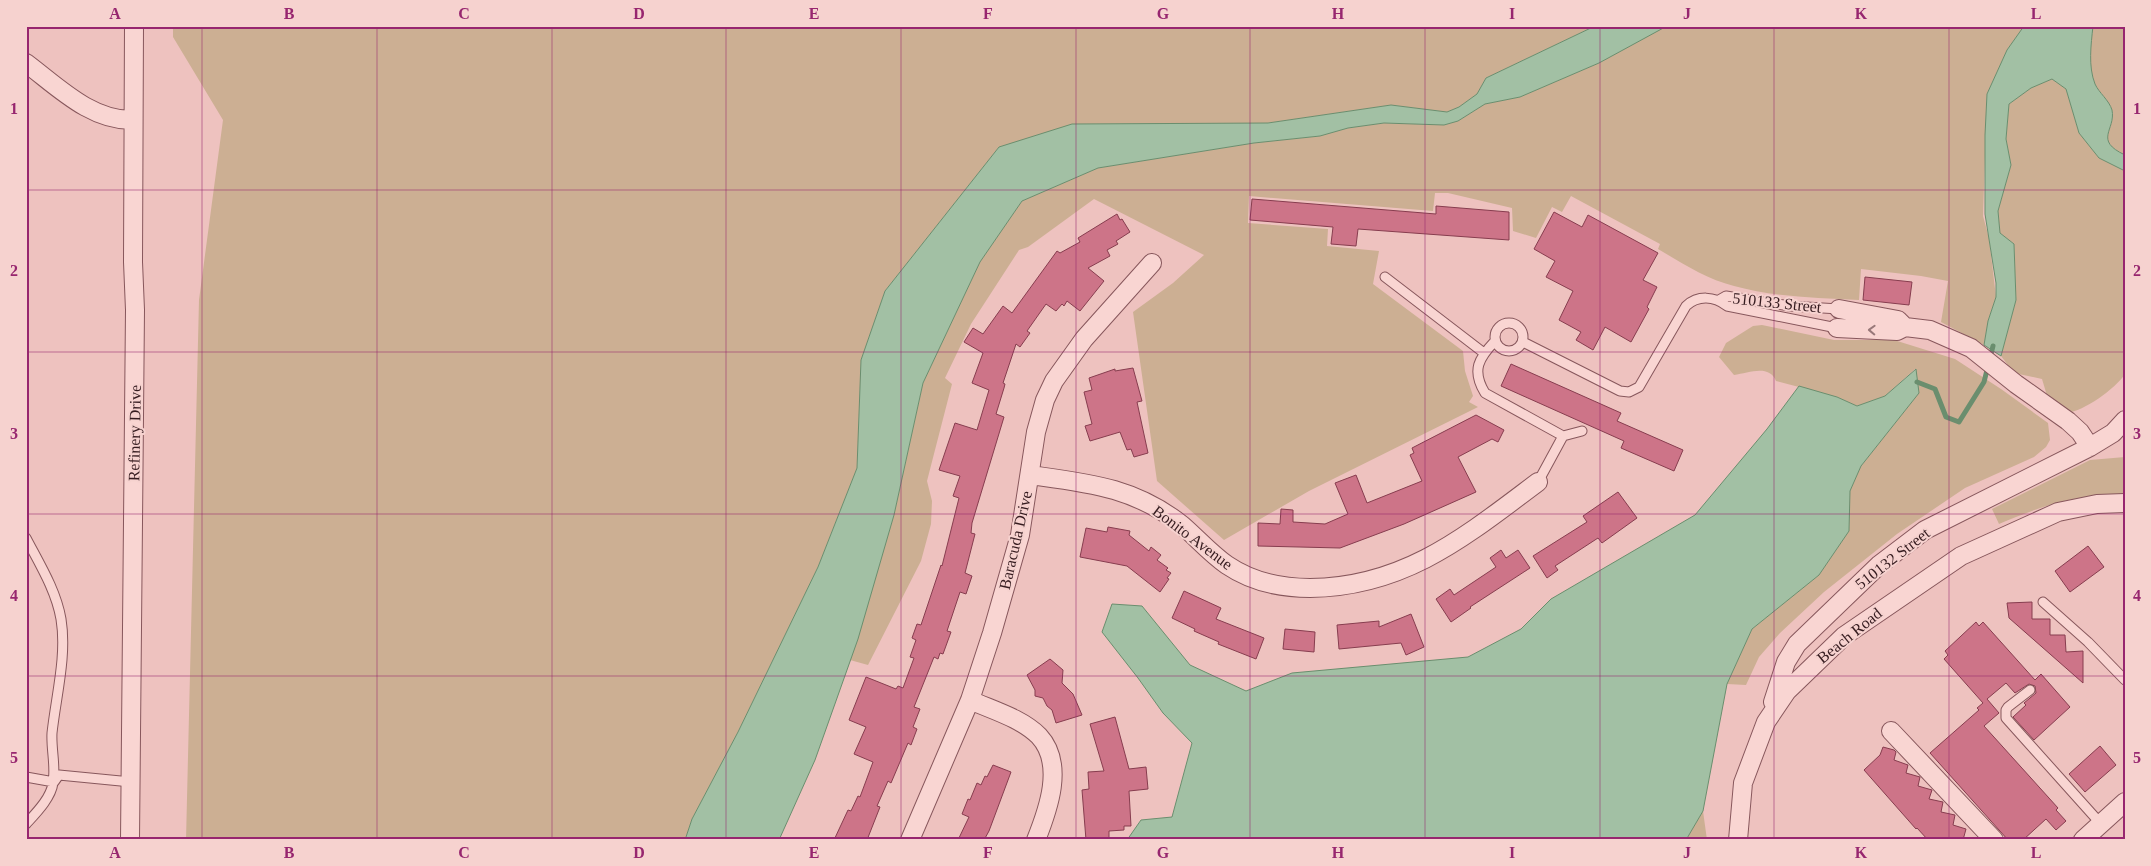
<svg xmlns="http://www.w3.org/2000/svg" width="2151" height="866" viewBox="0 0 2151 866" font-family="'Times New Roman',serif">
  <rect width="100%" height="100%" fill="#eec2bf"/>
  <!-- green -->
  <path fill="#ccaf93" d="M173 26H1595L1486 78 1477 94 1459 107 1447 112 1391 105 1268 123 999 147 885 291 861 360 857 468 818 567 738 732 692 819 685 840H186L199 300 223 120 173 37Z
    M1666 26H2024L2007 50 1987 94 1983 216 1989 238 1996 297 1988 321 1984 345 1941 322 1948 281 1921 276 1861 269 1859 300C1817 298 1774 297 1734 286 1706 279 1682 263 1658 249L1660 244 1571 196 1562 212 1552 207 1536 238 1513 231 1512 208 1448 193H1435L1433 211 1249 196 1248 223 1328 229 1327 246 1379 251 1373 284 1463 351 1465 371 1473 396 1469 402 1478 407 1309 491 1224 540 1157 481 1133 312 1173 283 1204 255 1094 199 1028 247 1019 250 971 324 945 378 952 384 927 481 932 501 931 524 921 561 868 665 850 660 894 515 923 383 980 262 1022 201 1098 168 1254 143 1320 136 1348 128 1384 123 1444 125 1458 121 1485 104 1520 97 1599 63Z
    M2093 26H2125V155C2093 140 2116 130 2112 110 2109 100 2099 93 2095 84 2088 66 2091 45 2093 26Z
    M2052 79 2066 89 2079 133 2099 158 2125 171V374C2115 389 2084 411 2067 413L2048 399 2042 379 2014 373 2001 356 2016 300 2014 244 2000 233 1998 211 2011 165 2006 139 2009 104 2031 88Z
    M1762 325 1834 340H1894L1955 359 2001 389 2048 423 2050 440 2046 447 2034 457 1965 488 1897 534 1824 592 1780 633 1759 657 1746 685 1727 684 1752 629 1819 575 1849 531 1850 491 1861 466 1919 393 1915 369 1885 396 1857 406 1837 397 1776 381C1769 364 1749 373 1734 375L1719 357 1726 343 1753 326Z
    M2125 457V495C2079 493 2041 506 1999 524L1992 509 2090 460Z
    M1703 811 1707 840H1686Z"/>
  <!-- water -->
  <path fill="#a2c0a4" stroke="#6a8e6e" d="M1595 26H1667L1599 63 1520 97 1485 104 1458 121 1444 125 1384 123 1348 128 1320 136 1254 143 1098 168 1022 201 980 262 923 383 894 515 858 639 815 760 779 840H685L692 819 738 732 818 567 857 468 861 360 885 291 999 147 1072 124 1268 123 1391 105 1447 112 1459 107 1477 94 1486 78Z
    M2024 26H2093C2091 45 2088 66 2095 84 2099 93 2109 100 2112 110 2116 130 2093 140 2125 155V171L2099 158 2079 133 2066 89 2052 79 2031 88 2009 104 2006 139 2011 165 1998 211 2000 233 2014 244 2016 300 2001 356 1984 345 1988 321 1996 297V283L1985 214V135L1987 94 2007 50Z
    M1916 369 1919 393 1861 466 1850 491 1849 531 1819 575 1752 629 1727 684 1703 811 1686 840H1127L1141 820 1172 817 1192 743 1163 713 1138 678 1102 632 1112 604 1142 606 1190 665 1246 691 1292 673 1468 657 1521 629 1551 599 1695 515 1767 429 1799 386 1837 397 1857 406 1885 396Z"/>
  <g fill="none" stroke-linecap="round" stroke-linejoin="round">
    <!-- stream -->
    <path stroke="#6a8e6e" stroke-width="5" d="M1917 382 1935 389 1946 417 1959 422 1984 382 1993 346"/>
  </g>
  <!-- building -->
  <path fill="#cd7488" stroke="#873d4f" d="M1252 199 1436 214V206L1509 212V240L1358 229 1356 246 1331 244 1333 227 1250 220Z
    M1554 212 1582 227 1588 215 1658 253 1643 280 1657 287 1647 307 1649 309 1631 342 1605 327 1593 350 1576 340 1581 332 1559 320 1573 291 1546 277 1555 261 1534 249Z
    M1117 214 1120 220 1122 219 1130 232 1116 241 1118 244 1107 250 1110 256 1088 268 1104 281 1080 311 1067 301 1064 306 1062 304 1056 311 1046 304 1027 331 1030 333 1020 347 1016 344 1003 383 1005 384 1004 388 996 414 1004 417 972 523 971 533 975 534 965 573 972 576 966 594 960 592 947 631 951 632 943 654 940 653 938 659 934 657 914 707 920 709 913 727 917 729 911 745 908 743 891 783 888 781 877 806 880 807 867 840H834L848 810 851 811 858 796 860 797 873 762 854 754 866 727 849 720 866 677 896 689 898 686 903 688 914 658 910 657 916 640 912 638 917 624 921 625 941 565 942 566 959 498 953 496 960 476 939 470 955 423 977 430 989 390 972 383 983 353 964 342 973 328 983 334 1003 306 1012 313 1057 251 1060 253 1080 242 1078 238Z
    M1865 277 1912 282 1909 305 1863 300Z
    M1511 364 1621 413 1617 421 1683 450 1674 471 1621 448 1624 441 1501 386Z
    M1133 368 1142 401 1137 402 1148 453 1134 457 1131 449 1127 450 1120 432 1090 441 1085 426 1092 424 1084 392 1092 390 1089 378 1115 369V371Z
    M1476 415 1504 430 1498 442 1492 439 1458 457 1476 492 1404 524 1340 548 1258 546V523L1280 524 1281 509 1293 510V522L1325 524 1348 514 1335 483 1356 475 1367 503 1422 481 1410 455 1414 453 1412 448Z
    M1618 492 1637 518 1602 543 1598 538 1555 566 1558 570 1547 578 1533 556 1587 522 1583 516Z
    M1108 527 1130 531 1129 535 1149 551 1151 547 1161 555 1157 560 1168 568 1166 570 1171 573 1167 578 1169 579 1160 592 1127 566 1080 557 1086 528 1107 532Z
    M2088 546 2104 567 2070 592 2055 571Z
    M1501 550 1506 558 1518 550 1530 568 1470 607 1471 608 1451 622 1436 599 1450 589 1454 595 1496 567 1490 558Z
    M1184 591 1221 608 1216 619 1264 638 1256 659 1218 644 1219 642 1194 631 1195 629 1172 618Z
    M2032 602V619H2050V635H2065L2066 652 2083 651V683L2009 618 2007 603Z
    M1411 614 1424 647 1406 655 1401 643 1339 649 1337 625 1379 621V627Z
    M1976 622 1979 626 1983 622 2035 680 2041 674 2070 707 2034 740 2013 717 2026 705 2024 703 2036 693 2035 686 2029 684 2015 693 2006 683 1987 699 1999 713 1984 726 2058 808 2056 810 2066 821 2056 830 2046 819 2023 840H2008L1930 753 1979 710 1977 708 1983 703 1944 659 1948 655 1945 651Z
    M1285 629 1315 632 1314 652 1283 649Z
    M1050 659 1063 670 1062 683 1073 694 1082 715 1056 723 1052 710 1047 706 1043 698 1035 696V690L1027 675Z
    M1115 717 1129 769 1146 767 1148 789 1129 791 1131 826H1124V830L1109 831V838L1086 840 1082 790 1089 789 1088 772 1104 771 1090 724Z
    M2100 746 2116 765 2085 792 2069 774Z
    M1883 747 1894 750 1896 752 1894 760 1908 765 1906 773 1920 777 1918 786 1932 790 1929 799 1943 802 1941 812 1955 815 1953 825 1966 829 1963 840H1928L1917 828 1916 829 1864 770 1880 755Z
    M993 765 1011 772 989 831 984 840H958L969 817 962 814 968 799 970 800 977 783 981 785 985 776 987 777Z"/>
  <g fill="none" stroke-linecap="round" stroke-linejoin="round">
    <defs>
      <path id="service" d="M1385 277 1484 353
        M1719 300 1726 296 1790 306 1839 309
        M1495 337a14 14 0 1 1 28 0a14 14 0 1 1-28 0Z
        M1495 341C1479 358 1471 370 1485 393L1563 436 1538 482
        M1523 342 1620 391 1629 392 1639 387 1686 306C1698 295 1714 296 1727 306L1837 328
        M1563 436 1582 431
        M26 538C39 563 56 590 61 619 67 656 56 696 52 733 51 749 56 767 53 783 51 798 36 813 26 824
        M2043 602 2088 642 2125 680
        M2030 690 2008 707 2006 710V718L2101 824
        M26 777 54 782 59 775 131 782"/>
      <path id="minor" d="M26 63C58 87 91 121 133 120
        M1839 309 1898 320 1905 327 1930 330 1971 348 2016 384 2068 421 2080 432 2090 447
        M1837 328 1897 331 1905 327
        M1030 475C1088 483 1134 487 1182 525 1197 538 1211 554 1227 565 1252 582 1280 588 1310 588 1405 587 1466 536 1538 482
        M970 700C992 710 1021 718 1039 736 1065 764 1048 810 1036 840
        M1773 702 1786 662 1797 644 1879 565 1925 530 2090 447 2113 433 2125 420
        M1891 731 1994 840
        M130 840 135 310 133 262 134 26
        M910 840 970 700 992 633 1020 535 1036 432 1045 400 1054 381 1084 339 1152 263
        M1738 840 1743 783 1766 722 1787 691 1844 636 1961 556 2058 512 2097 504 2125 503
        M2083 840 2125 802"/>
    </defs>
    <!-- service casing -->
    <use href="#service" stroke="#87575c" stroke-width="11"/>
    <!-- minor casing -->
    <use href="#minor" stroke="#87575c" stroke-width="20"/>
    <!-- service -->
    <use href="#service" stroke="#f9d5d2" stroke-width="9"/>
    <!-- minor -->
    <use href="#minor" stroke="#f9d5d2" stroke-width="18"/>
  </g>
  <!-- one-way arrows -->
  <defs><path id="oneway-chevron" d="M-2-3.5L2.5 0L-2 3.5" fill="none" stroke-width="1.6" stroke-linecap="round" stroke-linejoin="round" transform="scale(1.25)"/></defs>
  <use stroke="#987879" href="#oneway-chevron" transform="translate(1872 330) rotate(-178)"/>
  <!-- grid -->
  <path fill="none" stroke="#97266f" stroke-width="1" stroke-opacity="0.55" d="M202 26V840M377 26V840M552 26V840M726 26V840M901 26V840M1076 26V840M1250 26V840M1425 26V840M1600 26V840M1774 26V840M1949 26V840M26 190H2125M26 352H2125M26 514H2125M26 676H2125"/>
  <g text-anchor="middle" stroke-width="4" stroke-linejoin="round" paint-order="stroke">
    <!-- street labels -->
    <g font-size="16" fill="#361c20" stroke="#f6d2cf">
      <text transform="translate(1777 302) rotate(6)" y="6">510133 Street</text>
      <text transform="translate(134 433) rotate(-89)" y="6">Refinery Drive</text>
      <text transform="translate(1193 537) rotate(37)" y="6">Bonito Avenue</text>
      <text transform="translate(1015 540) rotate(-77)" y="6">Baracuda Drive</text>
      <text transform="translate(1892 558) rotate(-38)" y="6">510132 Street</text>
      <text transform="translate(1849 635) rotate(-39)" y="6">Beach Road</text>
    </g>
  </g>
  <!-- border -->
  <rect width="2151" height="866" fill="none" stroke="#f6d2cf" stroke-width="55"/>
  <rect x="28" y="28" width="2096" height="810" fill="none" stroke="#97266f" stroke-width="2"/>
  <g font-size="16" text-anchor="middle" font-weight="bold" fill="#97266f">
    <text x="115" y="19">A</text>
    <text x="289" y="19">B</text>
    <text x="464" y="19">C</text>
    <text x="639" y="19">D</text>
    <text x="814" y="19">E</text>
    <text x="988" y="19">F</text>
    <text x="1163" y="19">G</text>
    <text x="1338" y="19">H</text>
    <text x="1512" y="19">I</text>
    <text x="1687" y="19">J</text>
    <text x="1861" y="19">K</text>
    <text x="2036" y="19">L</text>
    <text x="14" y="114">1</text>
    <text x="2137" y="114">1</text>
    <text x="14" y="276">2</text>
    <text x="2137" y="276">2</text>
    <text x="14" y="439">3</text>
    <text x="2137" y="439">3</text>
    <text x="14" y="601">4</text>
    <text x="2137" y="601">4</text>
    <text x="14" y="763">5</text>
    <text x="2137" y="763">5</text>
    <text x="115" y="858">A</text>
    <text x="289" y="858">B</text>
    <text x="464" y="858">C</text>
    <text x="639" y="858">D</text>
    <text x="814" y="858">E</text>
    <text x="988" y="858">F</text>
    <text x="1163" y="858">G</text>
    <text x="1338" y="858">H</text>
    <text x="1512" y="858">I</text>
    <text x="1687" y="858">J</text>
    <text x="1861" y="858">K</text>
    <text x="2036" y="858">L</text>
  </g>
</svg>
